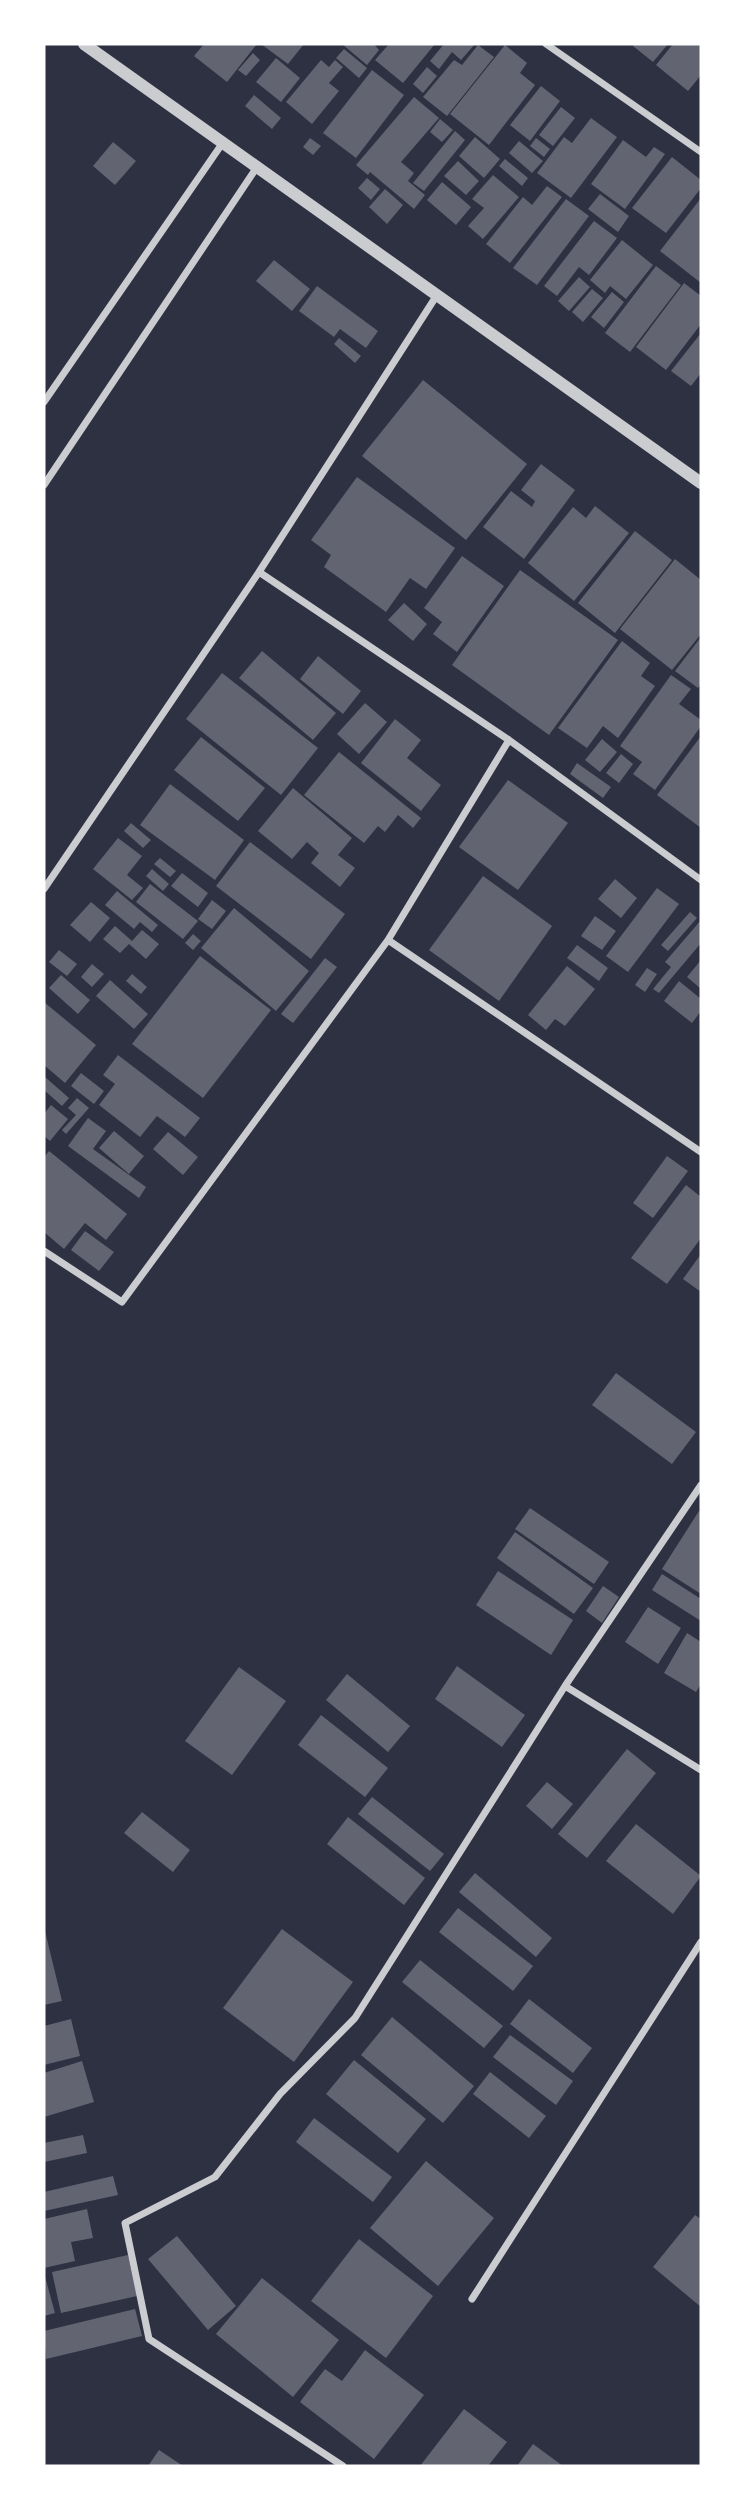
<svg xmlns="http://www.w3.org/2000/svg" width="745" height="2510" viewBox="0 0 745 2510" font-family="Signika,sans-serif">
  <rect width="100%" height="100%" fill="#2d3142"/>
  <!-- building -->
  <path fill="#626471" d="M204 44H257L227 82 194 56Z
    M261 44H304L288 64Z
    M342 44H374L379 50 367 65Z
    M389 44H435L403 83 375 60Z
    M444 44H475L461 60 452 52 439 69 430 61Z
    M635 44H668L653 62 633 46Z
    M673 44H701V75L688 91 656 65Z
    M478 45 494 57 447 116 423 97 454 60 462 65Z
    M505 45 527 63 520 73 535 85 489 145 450 114Z
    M344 49 367 68 359 78 336 58Z
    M253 53 260 60 246 76 238 70Z
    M276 58 300 78 281 102 256 82Z
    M321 60 329 67 335 60 343 67 329 83 339 91 312 124 286 102Z
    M427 67 437 76 423 93 413 84Z
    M372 70 404 95 356 158 323 133Z
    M541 86 560 101 530 141 510 125Z
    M254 95 281 118 272 129 245 106Z
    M414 97 439 118 401 162 414 173 408 181 425 195 414 209 370 172 368 175 356 165Z
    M561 107 575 118 553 146 539 135Z
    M591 118 617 137 571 198 537 173 564 137 572 143Z
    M440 119 453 130 442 142 430 132Z
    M455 131 465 140 424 191 413 183Z
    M475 137 500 159 484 178 459 156Z
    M310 138 321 146 313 155 303 147Z
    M536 138 550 149 544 157 530 146Z
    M623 140 646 157 654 147 665 154 625 209 591 184Z
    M519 141 543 161 532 173 509 153Z
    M113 142 136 161 115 185 93 166Z
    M672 157 701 180V188L666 233 632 208Z
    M505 159 528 178 522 186 499 166Z
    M458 161 479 181 466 195 444 176Z
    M493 175 519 197 483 239 468 226 484 208 472 199Z
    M367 178 380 189 371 200 358 188Z
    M442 182 471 207 456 225 427 200Z
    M547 186 562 197 510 263 486 244 523 197 532 205Z
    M385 189 403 205 387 224 369 207Z
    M600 194 629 216 618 232 588 209Z
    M701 198V283L660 251Z
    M566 199 589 216 537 285 513 268Z
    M594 221 617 238 589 275 579 267 557 296 544 286Z
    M622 240 653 265 626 299 610 286 605 293 590 280Z
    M274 260 310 289 292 311 256 281Z
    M656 266 681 285 630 352 605 333Z
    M579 277 590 287 569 311 558 301Z
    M684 283 701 296V324L666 370 636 347Z
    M317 286 378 331 366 348 340 329 334 337 299 311Z
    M592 289 603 298 583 322 572 312Z
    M612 292 624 302 604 328 591 317Z
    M701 333V373L691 386 671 371Z
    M339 338 361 356 355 363 334 344Z
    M423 380 527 464 466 540 362 456Z
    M541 464 575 490 524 559 483 527 511 491 532 507 535 501 521 490Z
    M357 477 455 548 426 589 410 578 386 612 324 567 331 555 311 540Z
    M595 506 629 533 574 601 528 563 573 507 586 518Z
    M635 531 672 560 615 633 578 603Z
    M462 556 504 586 457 652 433 634 442 622 424 608Z
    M675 559 701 580V634L672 670 620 629Z
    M520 570 618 640 549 735 452 665Z
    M404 603 427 624 413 641 388 620Z
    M701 637V684L698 688 675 671Z
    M622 641 650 663 641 676 655 686 618 738 603 726 587 748 558 728Z
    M262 651 336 713 313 740 239 678Z
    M318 656 361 691 343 714 300 679Z
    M222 673 318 748 281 795 186 719Z
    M671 675 691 689 679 704 701 720V726L655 790 633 774 642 762 620 746Z
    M365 703 387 722 359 754 337 734Z
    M395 719 421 740 407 758 441 785 421 811 361 763Z
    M701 736V828L657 795Z
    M201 737 265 788 238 821 174 770Z
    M602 739 617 752 600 772 585 760Z
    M339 752 421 818 413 828 398 815 385 832 378 826 364 843 304 795Z
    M621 754 633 764 619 783 606 773Z
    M577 763 611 787 603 798 570 774Z
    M508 780 568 823 518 890 459 847Z
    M170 784 244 840 215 880 140 825Z
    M293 788 352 838 338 855 355 868 340 887 311 863 319 853 307 842 292 859 258 831Z
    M131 823 151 840 143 848 124 831Z
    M118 838 142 856 127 875 143 888 132 900 93 869Z
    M250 842 345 914 311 959 216 886Z
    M160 858 176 871 170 877 154 864Z
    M152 869 169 884 163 891 146 876Z
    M182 873 208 893 198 907 171 886Z
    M483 876 552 926 499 1001 429 950Z
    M615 879 637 898 621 918 598 899Z
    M150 884 198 921 183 939 136 902Z
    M657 888 679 904 628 972 606 956Z
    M117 891 158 925 152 932 140 922 134 929 105 905Z
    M212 900 226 911 212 929 198 919Z
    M91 902 110 918 90 942 70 925Z
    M234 908 309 971 276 1011 201 948Z
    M690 912 697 918 668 951 661 945Z
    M595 916 616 931 602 950 581 936Z
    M701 920V943L659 993 653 989 671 967 665 962Z
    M115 926 132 941 142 930 159 944 146 959 129 944 120 953 103 939Z
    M193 934 201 941 193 950 185 943Z
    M577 945 608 968 599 981 567 958Z
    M59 950 77 964 67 976 49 962Z
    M200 956 271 1010 203 1098 132 1044Z
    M325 958 337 967 293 1023 281 1014Z
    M701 960V989L687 977Z
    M92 964 104 974 92 987 81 977Z
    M567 966 595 989 565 1026 555 1019 546 1030 528 1015Z
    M647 968 657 974 645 992 635 985Z
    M132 974 147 987 141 994 126 981Z
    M61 975 90 1000 78 1014 49 988Z
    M110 980 148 1014 134 1029 96 996Z
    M679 981 701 999V1011L692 1023 664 1001Z
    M44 1002 96 1045 65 1083 44 1065Z
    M118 1055 200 1118 185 1137 157 1116 140 1137 99 1105 115 1084 103 1075Z
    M81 1073 104 1091 94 1104 71 1086Z
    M45 1077 69 1098 62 1106 44 1090Z
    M77 1098 89 1108 66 1134 62 1130 76 1115 68 1108Z
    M51 1105 68 1119 50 1141 44 1136V1114Z
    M88 1118 106 1131 93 1149 146 1187 139 1198 68 1146Z
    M114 1131 144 1156 129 1174 99 1148Z
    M168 1132 198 1157 183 1175 153 1149Z
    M49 1151 127 1214 106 1240 85 1223 64 1249 44 1232V1157Z
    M667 1156 688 1171 653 1218 633 1203Z
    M686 1185 701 1197V1238L667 1284 631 1258Z
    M85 1231 114 1252 99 1271 71 1250Z
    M701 1254V1292L683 1279Z
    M616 1373 696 1432 672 1464 592 1405Z
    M530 1508 609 1562 594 1584 515 1529Z
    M699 1511 701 1512V1594L662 1569Z
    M515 1532 593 1588 574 1614 497 1558Z
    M498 1571 573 1620 551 1655 476 1605Z
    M662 1574 701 1599V1621L652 1590Z
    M603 1586 619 1597 602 1623 586 1611Z
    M648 1607 681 1628 658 1664 625 1642Z
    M687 1633 701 1642V1684L696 1692 664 1673Z
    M457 1666 525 1715 502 1747 435 1699Z
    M239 1667 286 1701 232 1775 185 1741Z
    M347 1674 410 1726 388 1752 326 1700Z
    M321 1715 388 1768 365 1797 298 1745Z
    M627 1749 656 1773 587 1858 558 1834Z
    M547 1782 573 1804 552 1829 526 1806Z
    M372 1797 444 1854 430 1871 358 1814Z
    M142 1812 190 1850 173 1872 124 1833Z
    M348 1817 425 1878 404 1905 327 1844Z
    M636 1824 701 1876 673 1914 606 1861Z
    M475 1873 552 1938 536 1957 459 1892Z
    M458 1908 533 1966 513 1991 439 1932Z
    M44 1927 62 2001 44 2005Z
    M282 1929 353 1982 294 2062 223 2008Z
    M420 1960 503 2026 484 2048 402 1982Z
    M529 1999 592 2048 573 2073 510 2024Z
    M392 2017 474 2086 443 2123 361 2055Z
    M71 2019 80 2056 44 2065V2026Z
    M510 2035 573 2081 556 2105 493 2057Z
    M354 2060 426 2119 398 2153 326 2094Z
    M82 2061 94 2102 44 2117V2073Z
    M490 2072 546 2116 529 2138 473 2094Z
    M314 2118 392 2177 373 2202 296 2142Z
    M83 2135 87 2153 44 2162V2143Z
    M426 2161 494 2218 438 2286 370 2228Z
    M113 2176 118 2195 44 2211V2192Z
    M87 2209 93 2238 71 2242 75 2261 44 2268V2219Z
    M695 2215 701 2219V2307L653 2267Z
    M177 2236 236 2306 208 2330 148 2259Z
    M359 2239 433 2296 386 2358 311 2301Z
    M128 2255 137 2296 61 2313 52 2272Z
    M44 2273 55 2313 44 2316Z
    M262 2278 339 2340 293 2397 216 2334Z
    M135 2309 142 2336 46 2359 44 2331Z
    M365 2350 424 2395 374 2459 300 2402 325 2369 342 2381Z
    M464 2409 507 2442 488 2466H420Z
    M533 2444 563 2466H517Z
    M159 2450 183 2466H148Z"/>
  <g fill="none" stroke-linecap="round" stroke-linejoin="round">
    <!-- minor -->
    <path stroke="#caccd0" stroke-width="7" d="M546 44 701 152
      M44 402 224 141
      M44 485 257 167
      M259 572 509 740 701 880
      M44 889 259 572 437 295
      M388 940 701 1152
      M44 1251 122 1302 388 940 509 740
      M565 1686 701 1770
      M472 2299 701 1942
      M343 2466 149 2339 125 2223 215 2177 280 2094 355 2018 565 1686 701 1485"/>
    <!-- tertiary -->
    <path stroke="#caccd0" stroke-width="12" d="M84 44 701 483"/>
  </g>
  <!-- border -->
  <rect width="745" height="2510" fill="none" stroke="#ffffff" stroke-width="91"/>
</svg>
